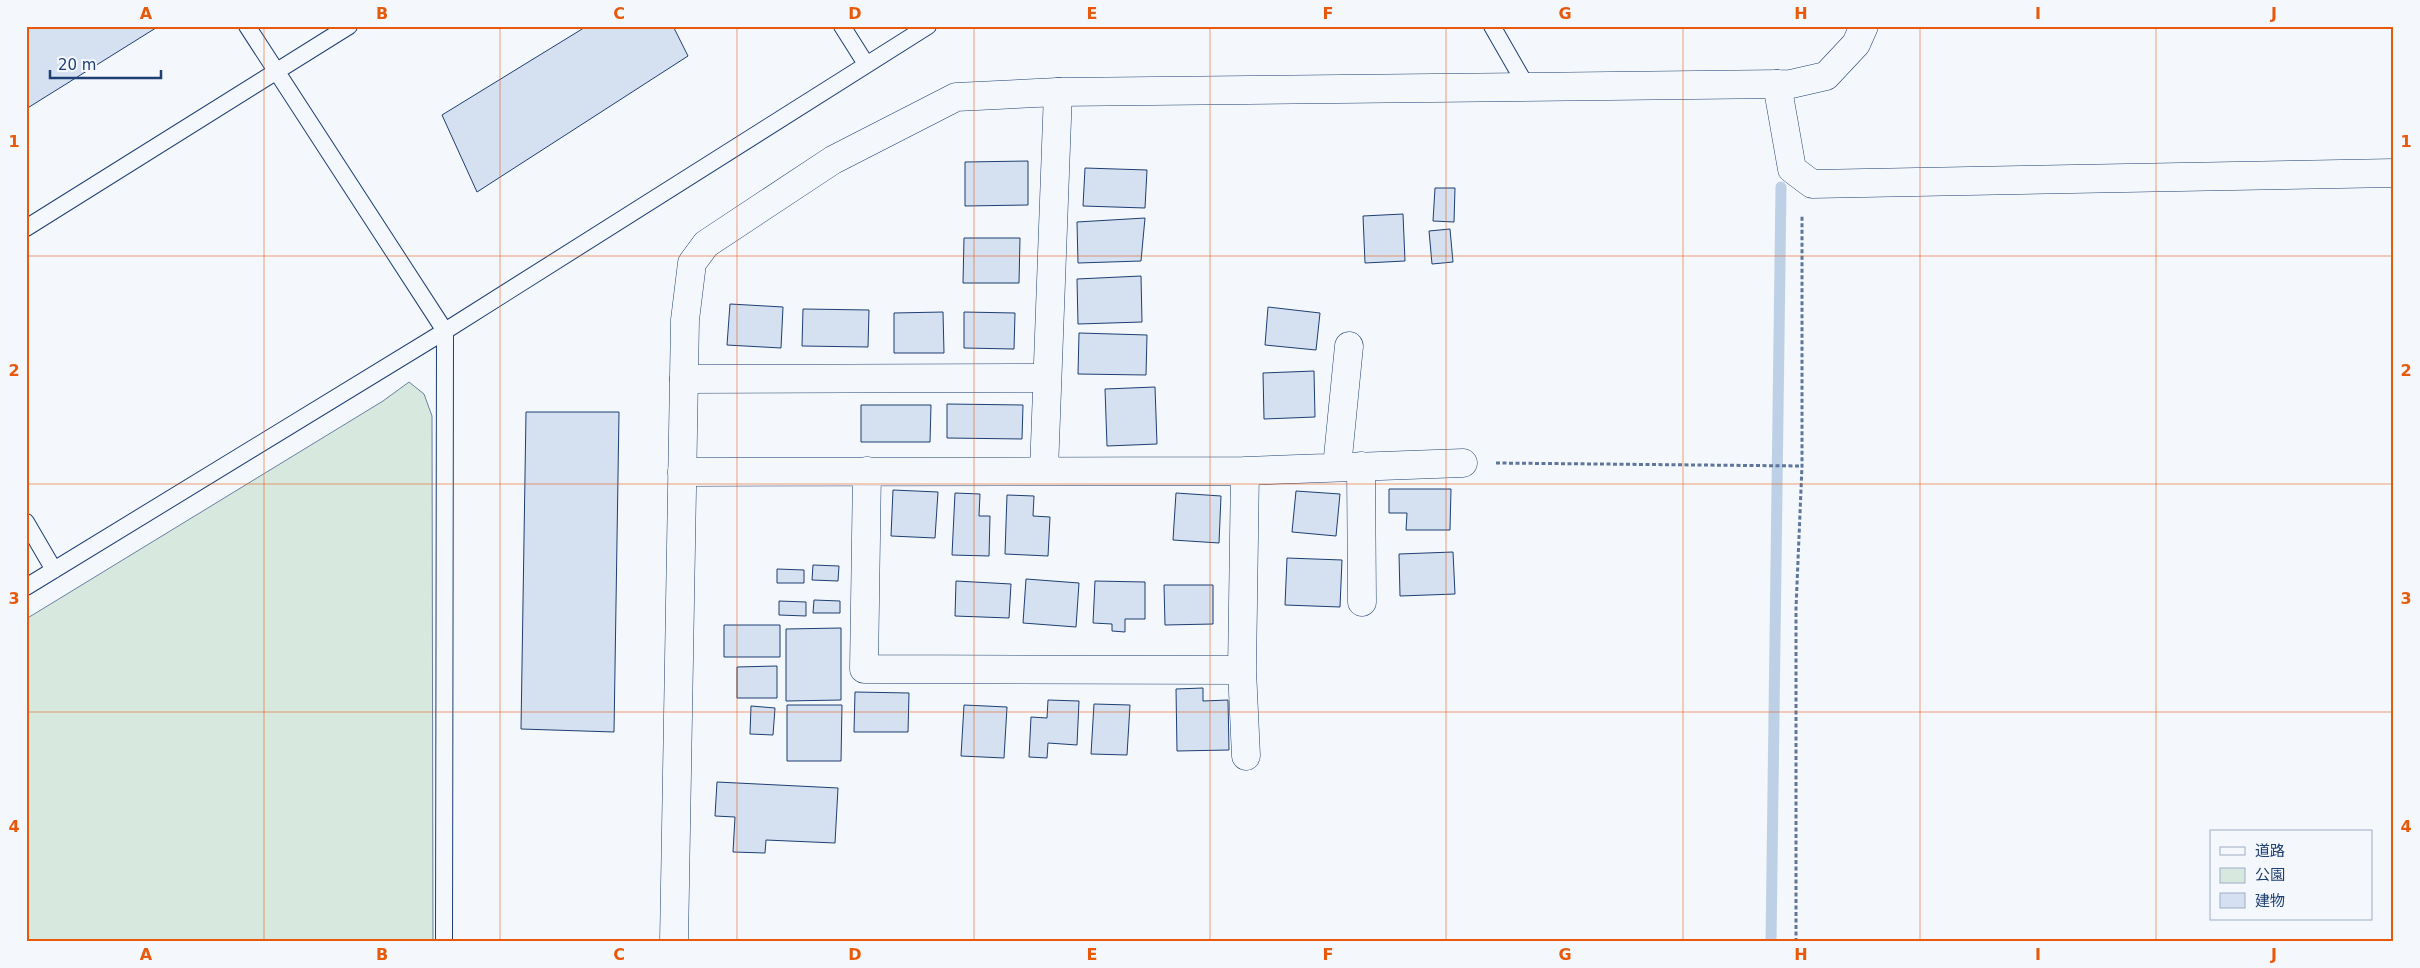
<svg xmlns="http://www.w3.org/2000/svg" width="2420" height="968" viewBox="0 0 2420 968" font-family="'DejaVu Sans','Noto Sans JP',sans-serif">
  <rect width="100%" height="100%" fill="#f4f7fb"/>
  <!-- green -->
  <path fill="#d7e8df" stroke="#687fa3" d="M409 382 424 394 432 416 433 942H26V619L383 401Z"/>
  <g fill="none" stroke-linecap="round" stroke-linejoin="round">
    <!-- stream -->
    <path stroke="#bed0e5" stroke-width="11" d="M1771 942 1781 187"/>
  </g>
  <!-- building -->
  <path fill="#d5e0f0" stroke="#1d3f73" d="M26 26H159L26 109Z
    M587 26H673L688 56 477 192 442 115Z
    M1028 161V205L965 206V162Z
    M1085 168 1147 170 1145 208 1083 206Z
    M1435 188H1455L1454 222 1433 221Z
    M1403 214 1405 261 1365 263 1363 216Z
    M1145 218 1141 261 1078 263 1077 222Z
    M1450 229 1453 262 1432 264 1429 231Z
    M964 238H1020L1019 283H963Z
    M1141 276 1142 322 1078 324 1077 279Z
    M730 304 783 307 781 348 727 345Z
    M1268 307 1320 313 1316 350 1265 345Z
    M803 309 869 310 868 347 802 346Z
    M943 312 944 353H894V313Z
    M964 312 1015 313 1014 349 964 348Z
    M1079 333 1147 335 1146 375 1078 374Z
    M1314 371 1315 417 1264 419 1263 373Z
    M1155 387 1157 444 1107 446 1105 389Z
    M947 404 1023 405 1022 439 947 438Z
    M861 405H931L930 442H861Z
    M526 412H619L614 732 521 729Z
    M1389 489H1451L1450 530H1406L1407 513H1389Z
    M893 490 938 492 935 538 891 536Z
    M1296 491 1340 494 1336 536 1292 532Z
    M955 493 980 494 979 516H990L989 556 952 555Z
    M1176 493 1221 496 1219 543 1173 540Z
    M1007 495 1034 496 1033 516 1050 517 1048 556 1005 554Z
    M1453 552 1455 594 1400 596 1399 554Z
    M1287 558 1342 560 1340 607 1285 605Z
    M813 565 839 566 838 581 812 580Z
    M777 569 804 570V583H777Z
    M1026 579 1079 583 1076 627 1023 623Z
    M956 581 1011 584 1009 618 955 616Z
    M1095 581 1145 582V619H1125V632L1112 631V624L1093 623Z
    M1164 585H1213V624L1165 625Z
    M814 600 840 601V613H813Z
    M779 601 806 602V616L779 615Z
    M724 625H780V657H724Z
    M841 628V700L786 701V629Z
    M777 666V698H737V667Z
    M1203 688V701L1228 700 1229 750 1177 751 1176 689Z
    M855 692 909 693 908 732H854Z
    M1048 700 1079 701 1077 745 1048 743 1047 758 1029 757 1031 717 1047 718Z
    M1094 704 1130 705 1127 755 1091 754Z
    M787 705H842L841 761H787Z
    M964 705 1007 707 1004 758 961 756Z
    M751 706 775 708 773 735 750 734Z
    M717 782 838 788 835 843 766 840 765 853 733 852 735 817 715 816Z"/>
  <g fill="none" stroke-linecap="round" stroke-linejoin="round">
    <defs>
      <path id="service" d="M247 26 445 331 444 942
        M842 26 866 64
        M1492 26 1527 87
        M26 228 349 26
        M26 522 54 570
        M26 587 445 331 928 26"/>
      <path id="minor" d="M1777 84 1792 169 1812 184 2394 173
        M684 379 1047 378
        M1361 466 1362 602
        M1337 467 1349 346
        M1044 471 1058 92
        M1245 471 1463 463
        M682 472 1245 471 1242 670 864 669 867 471
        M1242 670 1246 756"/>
      <path id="tertiary" d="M674 942 685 320 692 263 706 244 833 160 956 97 1058 92 1791 84 1826 76 1856 44 1864 26"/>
    </defs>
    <!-- service casing -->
    <use href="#service" stroke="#1d3f73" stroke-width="18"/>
    <!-- minor casing -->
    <use href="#minor" stroke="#1d3f73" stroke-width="29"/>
    <!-- tertiary casing -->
    <use href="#tertiary" stroke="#1d3f73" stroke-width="29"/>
    <!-- path -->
    <path stroke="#5e769c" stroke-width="3" stroke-dasharray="4 2.5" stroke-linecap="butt" d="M1496 463 1802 466
      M1796 942V608L1802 466V215"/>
    <!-- service -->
    <use href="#service" stroke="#f4f7fb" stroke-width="16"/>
    <!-- minor -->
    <use href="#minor" stroke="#f4f7fb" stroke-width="28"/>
    <!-- tertiary -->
    <use href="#tertiary" stroke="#f4f7fb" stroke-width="28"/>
  </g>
  <!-- grid -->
  <path fill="none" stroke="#e8590c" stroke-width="1" stroke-opacity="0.55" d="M264 26V942M500 26V942M737 26V942M974 26V942M1210 26V942M1446 26V942M1683 26V942M1920 26V942M2156 26V942M26 256H2394M26 484H2394M26 712H2394"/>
  <!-- border -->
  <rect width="2420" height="968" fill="none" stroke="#f4f7fb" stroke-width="55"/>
  <!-- legend -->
  <rect x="2210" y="830" width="162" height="90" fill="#f4f7fb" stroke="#9eadc5"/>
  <rect x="2220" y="847" width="25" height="8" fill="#f4f7fb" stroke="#9eadc5"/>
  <text x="2255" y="856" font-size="15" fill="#1d3f73">道路</text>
  <rect x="2220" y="868" width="25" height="15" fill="#d7e8df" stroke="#9eadc5"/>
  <text x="2255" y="880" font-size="15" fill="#1d3f73">公園</text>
  <rect x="2220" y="893" width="25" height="15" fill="#d5e0f0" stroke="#9eadc5"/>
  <text x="2255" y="906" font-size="15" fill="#1d3f73">建物</text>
  <!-- scale -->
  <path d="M50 70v8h111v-8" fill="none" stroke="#1d3f73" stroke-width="2.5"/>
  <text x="58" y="70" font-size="15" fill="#1d3f73" stroke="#f4f7fb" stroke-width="4" paint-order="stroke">20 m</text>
  <rect x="28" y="28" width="2364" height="912" fill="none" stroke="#e8590c" stroke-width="2"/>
  <g font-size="16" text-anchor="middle" font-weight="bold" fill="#e8590c">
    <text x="146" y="19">A</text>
    <text x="382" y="19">B</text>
    <text x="619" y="19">C</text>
    <text x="855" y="19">D</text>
    <text x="1092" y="19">E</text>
    <text x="1328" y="19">F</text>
    <text x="1565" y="19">G</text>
    <text x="1801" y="19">H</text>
    <text x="2038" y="19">I</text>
    <text x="2274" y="19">J</text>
    <text x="14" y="147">1</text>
    <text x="2406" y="147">1</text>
    <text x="14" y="376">2</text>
    <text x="2406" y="376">2</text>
    <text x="14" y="604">3</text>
    <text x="2406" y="604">3</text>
    <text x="14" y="832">4</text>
    <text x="2406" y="832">4</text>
    <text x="146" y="960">A</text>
    <text x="382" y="960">B</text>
    <text x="619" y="960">C</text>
    <text x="855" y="960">D</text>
    <text x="1092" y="960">E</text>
    <text x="1328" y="960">F</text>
    <text x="1565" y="960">G</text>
    <text x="1801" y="960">H</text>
    <text x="2038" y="960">I</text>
    <text x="2274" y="960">J</text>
  </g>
</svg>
